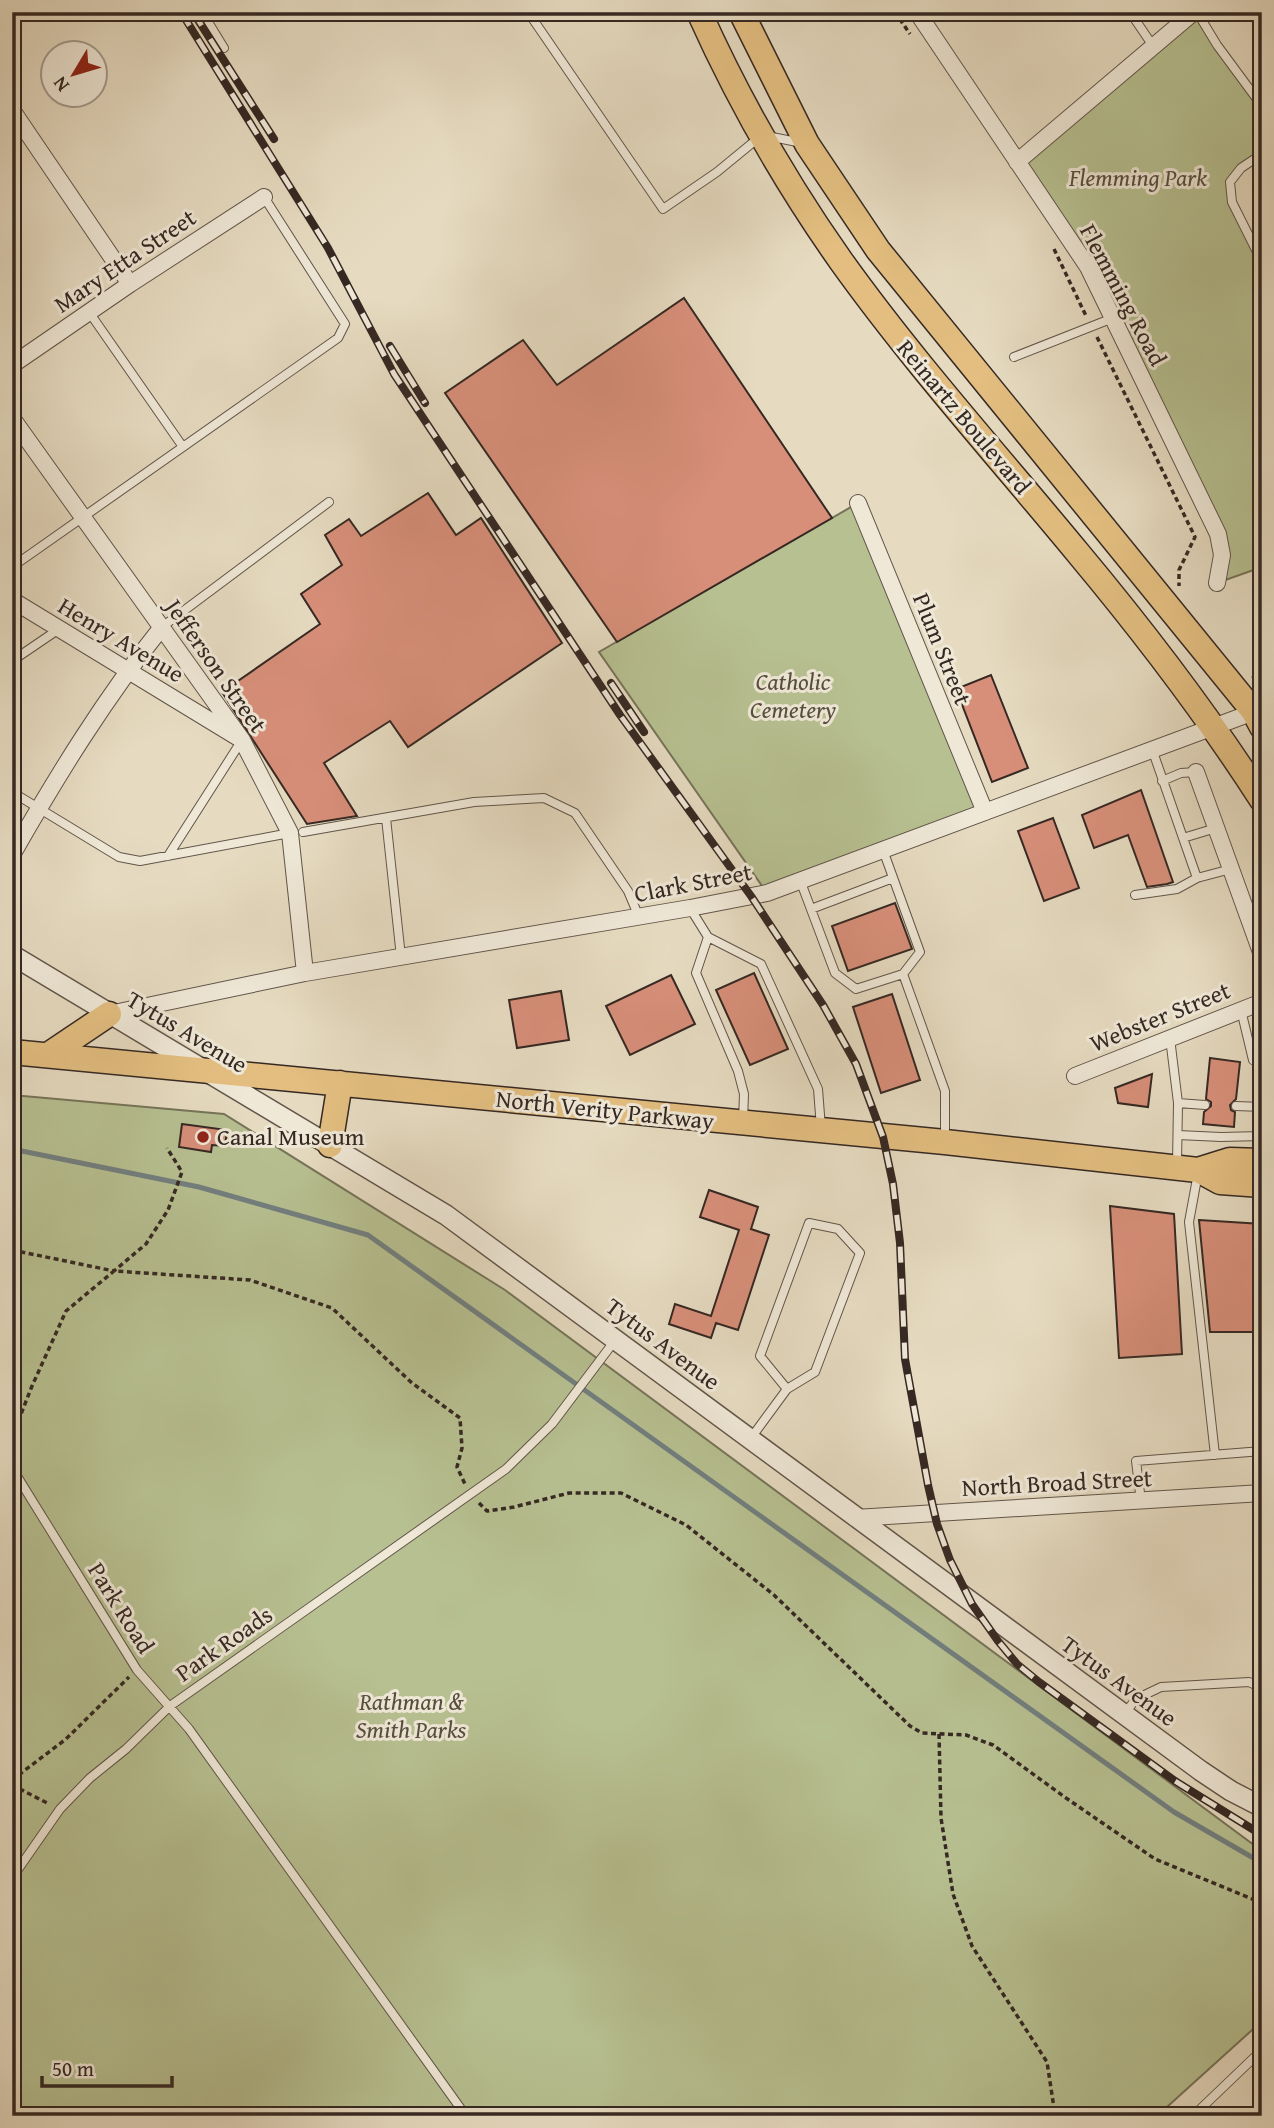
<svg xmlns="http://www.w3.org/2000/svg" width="1274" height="2128" viewBox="0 0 1274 2128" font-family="'Gentium Book Plus',serif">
  <rect width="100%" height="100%" fill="#e6dbc1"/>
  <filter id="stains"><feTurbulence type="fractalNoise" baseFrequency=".00286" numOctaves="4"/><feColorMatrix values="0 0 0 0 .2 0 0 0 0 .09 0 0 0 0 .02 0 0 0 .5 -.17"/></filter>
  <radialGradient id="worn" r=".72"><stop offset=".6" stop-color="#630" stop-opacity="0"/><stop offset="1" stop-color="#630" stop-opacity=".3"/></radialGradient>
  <!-- green -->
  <path fill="#b7c091" stroke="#76745a" stroke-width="2" d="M1194 12 1262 106V154L1230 182 1232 202 1262 262V567L1217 583 1222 555 1088 267 1017 162Z
    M858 503 985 812 767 893 599 652Z
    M12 1095 224 1114 505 1290 1262 1851V2021L1157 2116H12Z"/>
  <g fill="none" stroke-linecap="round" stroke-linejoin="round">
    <!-- stream -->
    <path stroke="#727f7f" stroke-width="5" d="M12 1149 199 1187 368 1235 1174 1812 1262 1863"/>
  </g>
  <!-- building -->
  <path fill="#d88f7a" stroke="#352823" stroke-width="2" d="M684 298 832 518 617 642 445 393 523 340 557 385Z
    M428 493 456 535 481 518 562 643 408 747 390 721 324 763 357 816 307 824 222 692 320 624 301 594 342 565 325 535 349 519 361 536Z
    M991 675 1028 768 992 782 956 689Z
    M1141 790 1173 882 1167 884 1147 887 1128 835 1094 848 1082 815Z
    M1053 818 1079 888 1044 901 1018 831Z
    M895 903 912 949 848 971 832 926Z
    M754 973 788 1049 750 1065 716 990Z
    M671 975 695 1024 630 1055 606 1006Z
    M561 991 569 1040 517 1048 509 1000Z
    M892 994 920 1080 881 1093 853 1007Z
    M1210 1058 1240 1062 1236 1099 1230 1105 1231 1110 1235 1112 1234 1127 1203 1124 1204 1112 1211 1106V1102L1206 1099Z
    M1152 1074 1148 1107 1118 1103 1115 1088Z
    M182 1124 227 1130 225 1146 212 1145 211 1152 179 1147Z
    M709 1190 758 1207 751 1229 769 1235 738 1330 716 1323 711 1338 669 1324 675 1304 711 1316 739 1230 700 1217Z
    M1110 1206 1174 1214 1182 1354 1119 1358Z
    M1199 1220 1262 1224V1332H1210Z"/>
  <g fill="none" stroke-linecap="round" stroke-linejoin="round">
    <defs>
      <path id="service" d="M202 12 224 48
        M528 12 663 209 717 172 762 135 802 143
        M1130 12 1153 46
        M1197 12 1217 45 1262 106
        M1262 154 1241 168 1230 182 1232 202 1262 262
        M89 312 183 447
        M1014 357 1113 318
        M12 567 338 338 345 324 264 197
        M162 627 329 502
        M12 661 59 629
        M1162 781 1181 773 1196 772
        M12 792 119 857 140 861 290 833
        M386 818 401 957
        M303 832 474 802 544 798 575 813 628 891 639 917
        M1183 838 1216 828
        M883 850 920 952 903 974 945 1091V1138
        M168 856 242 740
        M1197 878 1231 869
        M800 880 835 973 856 989 903 974
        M1135 895 1177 889 1197 878 1152 749
        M690 908 708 937 761 964 818 1089 821 1128
        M811 909 893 878
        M708 937 696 973 738 1071 744 1094 743 1121
        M1241 1010 1253 1060
        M1170 1038 1178 1103
        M1236 1106 1262 1107
        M1178 1135 1221 1137 1262 1136
        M1177 1163 1178 1103 1205 1105
        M1198 1173 1189 1222 1215 1455
        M751 1438 787 1389 815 1372 860 1253 838 1229 809 1223 760 1356 787 1389
        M12 1468 137 1670 189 1729 466 2116
        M1141 1501 1136 1461 1262 1451
        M1125 1713 1136 1699 1161 1687 1249 1682 1262 1688
        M12 1878 60 1809 90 1778 126 1749 170 1706 506 1469 552 1424 616 1339
        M1193 2116 1262 2050"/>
      <path id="minor" d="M917 12 1088 267 1218 534 1222 555 1217 583
        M12 110 130 284
        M1017 162 1194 12
        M12 365 130 284 264 197
        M12 418 242 740 290 833 305 973
        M858 503 985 812
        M12 600 237 737
        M1196 772 1262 955
        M12 855C57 776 105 698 162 627
        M109 1014 305 973 690 908 767 893 1259 710
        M1075 1076 1262 1002
        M855 1518 1262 1493"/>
      <path id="tertiary" d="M12 955 446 1215 1201 1771 1231 1791 1262 1807"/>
      <path id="primary" d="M699 12C738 99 786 183 841 261 914 363 998 456 1078 553 1144 632 1206 713 1262 800
        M741 12 807 144 878 250 1254 712 1262 727
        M12 1052 945 1142 1198 1170 1220 1182 1262 1185
        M48 1055 109 1014
        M330 1145 340 1083
        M1198 1170 1230 1160 1262 1161"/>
    </defs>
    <!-- service casing -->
    <use href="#service" stroke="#61554a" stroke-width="10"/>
    <!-- minor casing -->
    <use href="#minor" stroke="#61554a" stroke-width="18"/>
    <!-- tertiary casing -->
    <use href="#tertiary" stroke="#61554a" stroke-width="22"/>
    <!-- primary casing -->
    <use href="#primary" stroke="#352823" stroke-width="27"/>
    <!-- path -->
    <path stroke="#352823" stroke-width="3.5" stroke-dasharray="5 3.5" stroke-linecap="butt" d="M895 12 910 34
      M1054 249 1087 318
      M1097 337 1195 537 1179 570V586
      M1252 676 1262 680
      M12 1250 114 1271 146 1244 168 1210 182 1172 167 1148
      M12 1437 32 1386 66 1311 114 1271 250 1280 332 1308 412 1383 460 1418 462 1448 457 1467 465 1484
      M479 1503 487 1511 514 1507 569 1493H621L686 1525 774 1595 910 1726 922 1733 966 1735 993 1745 1066 1798 1155 1859 1262 1903
      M939 1734 941 1818 953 1894 972 1946 1047 2062 1054 2108 1051 2116
      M12 1780 66 1739 129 1677
      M12 1785 49 1804"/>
    <!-- service -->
    <use href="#service" stroke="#efe8d7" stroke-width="8"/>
    <!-- minor -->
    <use href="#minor" stroke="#efe8d7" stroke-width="16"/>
    <!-- tertiary -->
    <use href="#tertiary" stroke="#efe8d7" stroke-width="19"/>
    <!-- primary -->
    <use href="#primary" stroke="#e3be80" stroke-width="24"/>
    <defs>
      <path id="rail" d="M181 12 328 248 394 374 620 715 751 896 823 1005 856 1064 883 1137 893 1184 900 1243 905 1359 928 1485 937 1524 950 1560 972 1604 998 1641 1017 1664 1039 1682 1175 1781 1262 1835
        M193 12 274 139
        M390 346 425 403
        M611 683 644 732"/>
    </defs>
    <!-- rail casing -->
    <use href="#rail" stroke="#352823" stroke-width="8"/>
    <!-- rail -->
    <use href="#rail" stroke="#efe8d7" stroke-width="5" stroke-dasharray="16" stroke-linecap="butt"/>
  </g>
  <!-- markers -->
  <circle fill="#8f2418" stroke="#efe8d7" stroke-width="2.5" cx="203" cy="1137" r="7"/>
  <g text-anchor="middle" stroke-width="6" stroke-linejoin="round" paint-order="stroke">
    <!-- park labels -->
    <g font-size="24" font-style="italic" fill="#564e3e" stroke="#efe8d7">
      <text x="1138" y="186">Flemming Park</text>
      <text x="793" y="690">Catholic<tspan x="793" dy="28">Cemetery</tspan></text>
      <text x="411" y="1710">Rathman &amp;<tspan x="411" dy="28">Smith Parks</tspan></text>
    </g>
    <!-- street labels -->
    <g font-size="24" fill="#352823" stroke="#efe8d7">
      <text transform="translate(125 261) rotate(-34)" y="8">Mary Etta Street</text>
      <text transform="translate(1123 295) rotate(62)" y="8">Flemming Road</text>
      <text transform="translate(964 417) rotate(50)" y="8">Reinartz Boulevard</text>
      <text transform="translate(121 640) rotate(31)" y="8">Henry Avenue</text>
      <text transform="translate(942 649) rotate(68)" y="8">Plum Street</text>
      <text transform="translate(216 666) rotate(55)" y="8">Jefferson Street</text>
      <text transform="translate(693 883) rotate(-11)" y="8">Clark Street</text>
      <text transform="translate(1160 1017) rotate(-22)" y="8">Webster Street</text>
      <text transform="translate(187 1032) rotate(31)" y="8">Tytus Avenue</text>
      <text transform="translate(605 1110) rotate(6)" y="8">North Verity Parkway</text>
      <text transform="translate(663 1344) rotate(37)" y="8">Tytus Avenue</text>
      <text transform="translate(1057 1483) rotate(-3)" y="8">North Broad Street</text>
      <text transform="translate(121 1608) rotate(58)" y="8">Park Road</text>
      <text transform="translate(224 1644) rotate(-35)" y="8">Park Roads</text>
      <text transform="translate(1119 1681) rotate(36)" y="8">Tytus Avenue</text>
    </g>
    <!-- poi labels -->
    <g font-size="24" fill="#352823" stroke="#efe8d7" text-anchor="start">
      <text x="217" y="1145">Canal Museum</text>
    </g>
  </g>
  <!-- margin -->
  <rect width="1274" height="2128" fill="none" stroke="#e6dbc1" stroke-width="42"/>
  <rect x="14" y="14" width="1246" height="2100" fill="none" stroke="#352823" stroke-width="3.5"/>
  <rect x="21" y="21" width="1232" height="2086" fill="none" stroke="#352823" stroke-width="2"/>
  <!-- north arrow -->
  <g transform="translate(74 74) rotate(232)"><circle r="33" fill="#efe8d7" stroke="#a59b8f" stroke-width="2"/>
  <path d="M0-5L12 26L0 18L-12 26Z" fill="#8f2418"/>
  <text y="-10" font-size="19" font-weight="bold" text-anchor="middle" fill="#352823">N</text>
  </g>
  <!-- scale -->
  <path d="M42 2076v10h130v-10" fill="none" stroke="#352823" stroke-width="3.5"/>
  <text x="52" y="2076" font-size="21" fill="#352823" stroke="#efe8d7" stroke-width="5" paint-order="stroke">50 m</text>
  <rect width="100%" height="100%" filter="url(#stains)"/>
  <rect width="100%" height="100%" fill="url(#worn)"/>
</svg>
